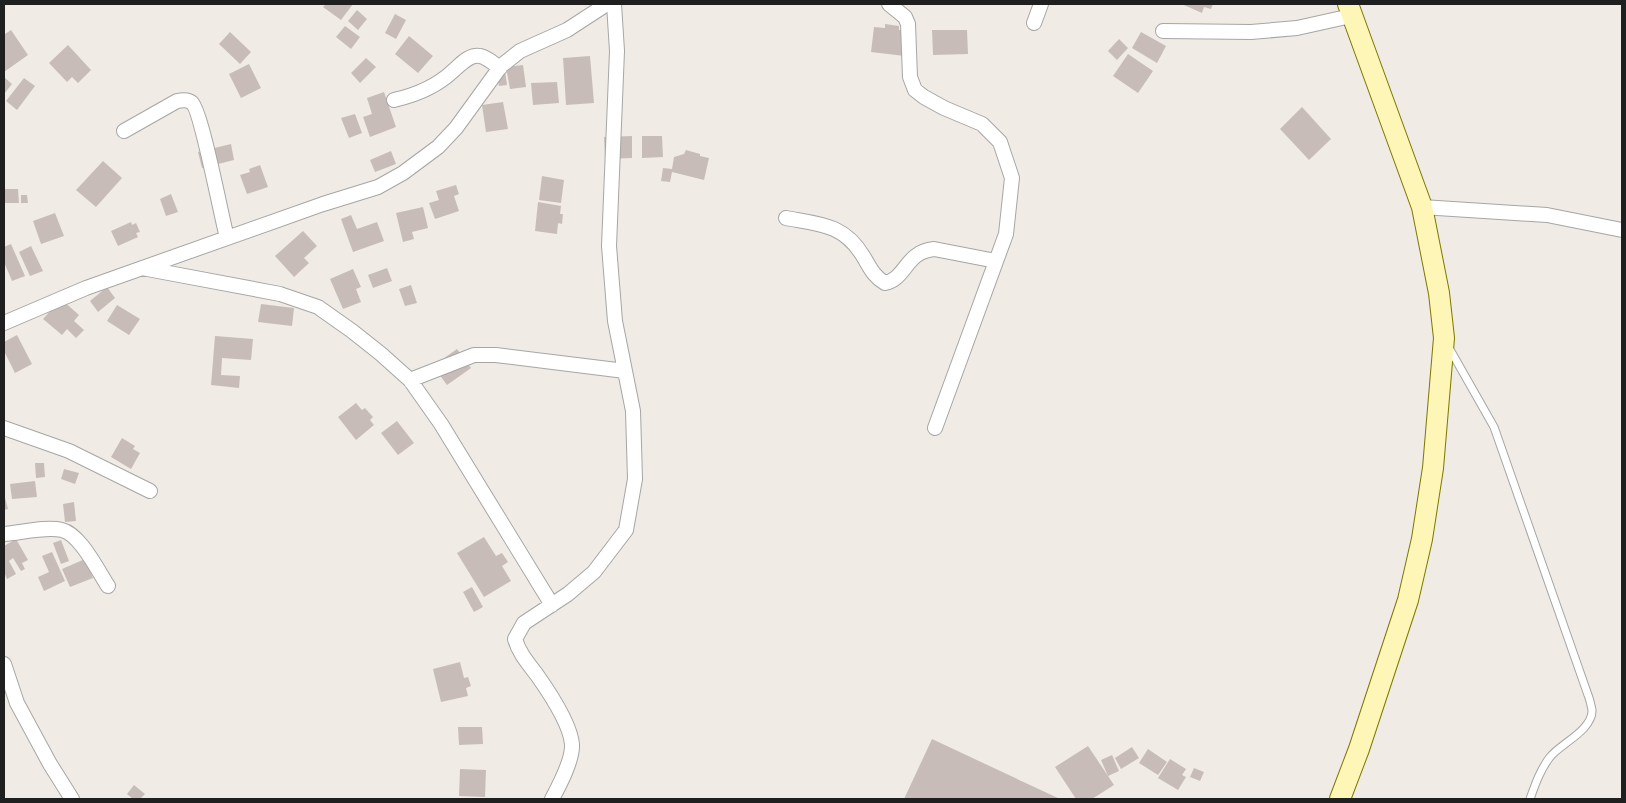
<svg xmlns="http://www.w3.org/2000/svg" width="1626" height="803" viewBox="0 0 1626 803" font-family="Signika,sans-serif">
  <rect width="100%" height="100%" fill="#f0ebe5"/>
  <!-- building -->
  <path fill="#c8bcb8" d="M326 4H353L341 20 323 7Z
    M1184 4H1213L1211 9 1204 7 1202 13 1184 5Z
    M357 10 367 19 358 30 348 21Z
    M395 14 406 20 396 39 385 33Z
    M885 24 899 26V30L907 31 905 56 871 52 874 27 885 28Z
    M345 26 360 37 351 49 336 37Z
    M11 30 28 55 4 72V32L5 34Z
    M932 30H967L968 54 933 55Z
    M230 32 251 52 240 64 219 44Z
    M1141 32 1166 46 1157 63 1132 48Z
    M409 36 433 56 418 73 395 54Z
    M1119 39 1128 48 1117 60 1108 51Z
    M68 45 91 70 78 83 72 77 67 82 49 63Z
    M1128 54 1153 71 1138 93 1113 76Z
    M590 56 594 103 566 105 563 58Z
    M366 58 376 67 360 83 351 73Z
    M249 64 261 88 241 98 229 74Z
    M523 65 526 87 510 89 506 67Z
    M505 71 507 85 499 86 496 72Z
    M4 77 12 84 4 94Z
    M24 78 35 86 17 110 6 101Z
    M557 82 559 103 533 105 531 83Z
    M384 92 396 127 370 137 363 117 372 114 367 98Z
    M503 102 508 129 486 132 482 105Z
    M1302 107 1331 139 1309 160 1280 129Z
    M355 114 362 133 349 138 341 118Z
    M632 136V158L605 159 604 137Z
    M642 136H662L663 157 642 158Z
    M231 144 234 160 202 168 198 152Z
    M686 150 700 154V156L709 158 704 180 672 172 670 182 661 181 663 168 672 169 674 157 684 154Z
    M391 151 396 164 375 172 370 160Z
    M103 161 122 178 96 207 76 190Z
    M260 165 268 187 247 194 240 175 250 172 249 169Z
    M542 176 564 180 561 203 539 200Z
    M456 185 459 194 454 196 459 211 435 219 429 203 439 200 436 191Z
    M4 189H18L19 203H4Z
    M171 194 178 212 166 216 160 199Z
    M21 195H27L28 203H21Z
    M538 202 561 206 560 214H563L562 224 558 223 557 234 535 231Z
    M423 207 428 228 412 232 414 239 403 242 396 213Z
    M55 213 64 236 41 244 33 221Z
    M351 215 357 229 377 222 384 241 353 252 341 219Z
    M131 222 132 225 136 223 140 232 136 233 138 237 118 246 111 231Z
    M303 231 317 246 304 258 309 263 294 277 275 256Z
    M11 244 25 276 12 281 4 262V247Z
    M31 246 43 271 30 276 19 252Z
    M387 268 392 281 373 288 368 275Z
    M353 269 361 287 356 289 361 302 343 309 330 279Z
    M411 285 417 303 405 306 399 289Z
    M107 287 115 298 98 312 90 301Z
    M61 299 79 315 74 321 84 330 76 338 67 329 62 335 43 319Z
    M261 304 294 308 292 326 258 322Z
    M117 305 140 319 129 335 107 321Z
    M17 335 32 364 15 373 4 351V342Z
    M215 336 253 339 251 360 222 358 221 375 240 376 239 388 211 385Z
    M457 349 471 368 447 385 433 366Z
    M356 403 362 410 365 408 373 417 370 420 374 425 356 440 338 417Z
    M397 421 414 443 398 455 381 433Z
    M122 438 135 446 133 449 140 453 131 469 111 457Z
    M35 463H44L45 477 36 478Z
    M64 469 79 473 75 484 61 479Z
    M35 481 37 497 12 499 10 484Z
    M4 494 8 509 4 510Z
    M74 502 76 521 65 522 63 504Z
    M484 537 496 556 502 553 508 562 502 566 511 581 484 597 457 553Z
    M16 539 28 560 22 563 25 569 21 571 13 558 9 561 16 574 7 579 4 572V546Z
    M61 540 69 561 61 564 53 543Z
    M52 552 65 581 44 591 38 577 49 572 42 556Z
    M85 559 93 578 70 587 62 569Z
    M472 587 483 607 474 612 463 592Z
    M460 662 464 678 468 677 471 686 466 688 468 696 441 702 433 669Z
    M458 727H482L483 744 459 745Z
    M932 739 1060 799H904Z
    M1088 746 1114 785 1092 799H1076L1055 767Z
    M1132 747 1139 758 1121 769 1115 758Z
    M1148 749 1167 762 1158 775 1139 763Z
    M1112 755 1119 771 1108 776 1101 760Z
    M1170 759 1186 769 1182 775 1186 777 1178 790 1158 778Z
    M1194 768 1204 772 1200 781 1190 777Z
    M460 769 486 770 485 797 459 796Z
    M134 785 145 794 140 799H133L127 794Z"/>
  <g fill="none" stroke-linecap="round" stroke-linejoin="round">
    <defs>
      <path id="lane" d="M1448 346 1494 427 1588 695C1590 700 1591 705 1592 710 1593 730 1560 744 1550 757 1540 770 1535 785 1530 799"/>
      <path id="street" d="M889 4 905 17 908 24 910 77 915 90 924 97 944 108 982 124 1000 142 1012 178 1006 234 935 428
        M1034 23 1041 4
        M1163 31 1251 32 1297 28 1351 16
        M394 100C416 95 436 87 453 71 460 65 469 54 480 56 487 57 494 64 500 68
        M124 131 177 101C182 100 188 99 192 103 201 110 222 219 227 238
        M1422 207 1547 215 1622 230
        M786 218C819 224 844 224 863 256 870 267 873 276 885 283 907 278 905 252 934 249L996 261
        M142 268 280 294 318 307 352 331 381 354 410 380 441 424 552 605
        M4 323 86 288 323 204 378 187 403 173 438 147 456 128 501 66 520 51 567 30 607 4
        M410 380 474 355H496L625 371
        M4 428 69 451 150 491
        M4 534C20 533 46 526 62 530 80 534 98 571 108 586
        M4 664 17 703 50 764 72 799
        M552 799C559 786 573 760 572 744 570 723 549 692 537 675 528 663 519 653 515 639L524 623 568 594 594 572 626 530 635 479 633 411 615 321 609 246 617 51 614 4"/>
      <path id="secondary" d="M1340 799 1359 749 1408 600 1422 539 1433 468 1444 338 1439 293 1422 207 1348 4"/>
    </defs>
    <!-- lane casing -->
    <use href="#lane" stroke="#a6a6a6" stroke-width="9"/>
    <!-- street casing -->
    <use href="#street" stroke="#a6a6a6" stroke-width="16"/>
    <!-- secondary casing -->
    <use href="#secondary" stroke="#7c7800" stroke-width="22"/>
    <!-- lane -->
    <use href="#lane" stroke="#fff" stroke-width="7"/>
    <!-- street -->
    <use href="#street" stroke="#fff" stroke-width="14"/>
    <!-- secondary -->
    <use href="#secondary" stroke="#fdf6b7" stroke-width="20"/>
  </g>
  <!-- border -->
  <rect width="1626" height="803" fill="none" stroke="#1f1f1f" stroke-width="10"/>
</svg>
